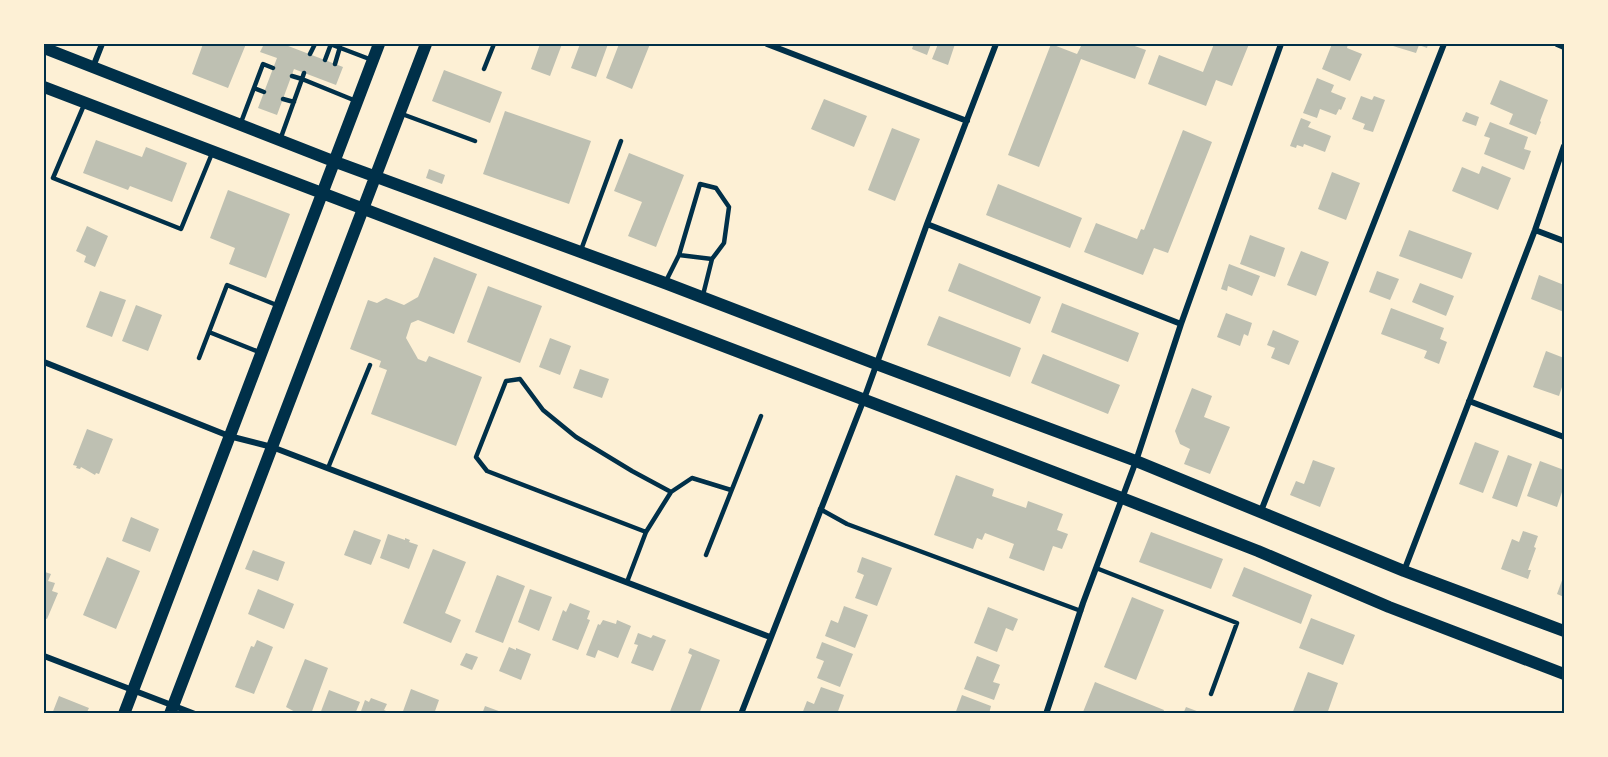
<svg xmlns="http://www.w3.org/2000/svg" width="1608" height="757" viewBox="0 0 1608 757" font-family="Signika,sans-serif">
  <rect width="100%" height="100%" fill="#fdf0d5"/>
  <!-- building -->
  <path fill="#bec0b2" d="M203 44H246L228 88 192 74Z
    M264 44H283L343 67 336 85 294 69 277 115 258 108 277 58 260 52Z
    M540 44H562L550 76 531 69Z
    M580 44H608L596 77 571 68Z
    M619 44H650L632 89 606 78Z
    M908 44H931L927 55 912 49 913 46Z
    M938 44H955L948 65 932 59Z
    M1051 44 1077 54 1082 44H1129L1146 50 1135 79 1081 59 1039 167 1008 155Z
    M1214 44H1249L1232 86 1216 80 1206 106 1148 84 1159 55 1203 72Z
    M1332 44H1348L1347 48 1362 54 1350 81 1322 69Z
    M1394 44H1428L1427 48 1419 45 1416 53 1393 46Z
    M444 70 502 92 490 123 432 101Z
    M1317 78 1334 85 1331 92 1346 98 1341 110 1339 109 1336 115 1320 109 1317 118 1303 113Z
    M1500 80 1548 100 1540 121 1541 122 1536 135 1509 124 1513 114 1490 104Z
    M1361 96 1372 100 1374 96 1385 100 1373 132 1363 129 1365 124 1352 119Z
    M824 99 867 116 854 147 811 129Z
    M505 111 591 141 569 204 483 174Z
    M1466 112 1479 117 1476 126 1462 121Z
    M1301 118 1311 122 1308 127 1331 136 1325 152 1304 144 1303 147 1297 145 1296 148 1290 146Z
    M1490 122 1528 137 1524 149 1531 151 1524 170 1484 154 1490 138 1484 136Z
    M892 128 920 139 895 201 868 190Z
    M1183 130 1212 142 1168 253 1154 248 1143 275 1084 252 1096 223 1137 239 1141 229 1144 230Z
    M96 140 142 157 146 147 187 163 172 202 130 186 128 190 83 173Z
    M629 153 684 175 656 247 628 236 642 202 614 191Z
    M1482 166 1511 178 1498 210 1452 191 1462 167 1479 174Z
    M429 169 445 175 442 184 426 178Z
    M1332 172 1360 183 1346 220 1318 209Z
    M998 184 1082 218 1070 248 986 215Z
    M228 190 290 214 266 278 229 264 235 248 210 238Z
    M87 226 108 236 95 267 84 262 86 256 76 251Z
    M1409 230 1472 253 1462 279 1399 256Z
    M1250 235 1285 248 1275 277 1240 264Z
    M1301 251 1329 262 1316 296 1287 285Z
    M434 257 477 274 454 334 418 320 411 323 406 338 418 359 426 362 429 356 482 377 456 446 371 414 387 370 379 367 381 361 350 349 368 300 377 303 386 298 404 305 418 297Z
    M959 263 1041 297 1030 324 948 291Z
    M1229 264 1260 276 1252 296 1228 286 1227 291 1221 289Z
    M1377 271 1399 279 1390 300 1369 292Z
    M1539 275 1564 285V312L1531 299Z
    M1420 283 1454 296 1446 316 1412 302Z
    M488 286 542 306 520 363 467 342Z
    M100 291 126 300 112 337 86 327Z
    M1062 303 1139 333 1128 362 1051 332Z
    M136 305 162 315 148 351 122 341Z
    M1391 308 1444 328 1440 339 1447 342 1439 364 1424 358 1427 351 1381 334Z
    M1226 313 1252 323 1248 336 1244 334 1240 346 1217 337Z
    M939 316 1021 348 1010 377 927 345Z
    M1273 330 1299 341 1289 365 1271 358 1275 348 1267 345Z
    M550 338 571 346 560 375 539 367Z
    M1546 351 1564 358V381L1559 396 1533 387Z
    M1043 354 1120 385 1108 414 1031 383Z
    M580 369 609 379 602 398 573 388Z
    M1192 388 1212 396 1204 417 1230 427 1210 474 1184 464 1190 449 1180 444 1175 431Z
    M87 429 113 439 99 474 96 473 95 475 81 467 80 469 76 468 77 466 73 465Z
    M1475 442 1499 451 1483 493 1459 484Z
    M1508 455 1532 464 1517 507 1492 498Z
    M1313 460 1335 468 1320 507 1290 495 1296 481 1304 484Z
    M1540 461 1564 470V486L1557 507 1527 496Z
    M956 475 994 489 992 496 1026 508 1028 501 1063 514 1057 530 1068 534 1062 549 1053 546 1044 571 1009 558 1014 544 985 533 982 540 977 538 973 549 934 535Z
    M131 517 159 529 150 552 122 541Z
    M354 530 381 540 371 565 344 555Z
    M1523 531 1538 536 1534 547 1536 548 1528 570H1531L1528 579 1501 569 1512 539 1519 542Z
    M1151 532 1223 559 1211 589 1139 562Z
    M388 534 405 540V538L410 540 409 542 418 545 409 569 380 558Z
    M433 549 466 562 445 613 461 620 451 643 403 623Z
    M253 550 285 562 278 581 245 569Z
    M107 557 140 571 116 629 83 615Z
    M862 557 892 568 877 606 855 598 864 575 857 572Z
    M1244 567 1312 595 1301 624 1232 596Z
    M45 572 51 574 48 581 55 583 52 591 58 593 47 619 44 618V575Z
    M497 575 525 586 503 643 475 632Z
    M1564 575V597L1557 594Z
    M258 589 294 604 284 629 248 614Z
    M530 589 552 597 539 631 518 622Z
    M1132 597 1164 610 1136 680 1104 667Z
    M570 603 590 611 587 619 590 620 578 650 552 640 563 610 566 612Z
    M844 606 868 615 855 648 825 636 831 620 838 623Z
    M988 607 1018 619 1013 631 1006 628 997 652 974 643Z
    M1311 618 1355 635 1343 665 1299 648Z
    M603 620 616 624 617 620 631 626 618 658 598 650 595 658 586 655 598 624 600 625Z
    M638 633 651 638 653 635 666 640 653 671 631 663 638 645 634 644Z
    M257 640 273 647 254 694 235 687 251 646 254 647Z
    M822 642 853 654 840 687 817 678 824 661 816 658Z
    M509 647 516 650V648L531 654 521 680 499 671Z
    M690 648 720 660 699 714H669L692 655 688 653Z
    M466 653 478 657 472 670 460 665Z
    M977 656 1000 665 993 682 1000 684 994 700 964 689Z
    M305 659 328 668 311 714H304L298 711 297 713 286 707Z
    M1308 672 1338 683 1327 714H1292Z
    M1095 682 1164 710 1163 714H1087L1083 712Z
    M821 687 844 695 837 714H802L807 701 814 704Z
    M411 689 439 700 434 714H402Z
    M329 690 360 702 355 714H320Z
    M962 695 991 706 989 714H955Z
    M59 696 89 708 86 714H52Z
    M371 698 387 704 384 710 386 711 385 714H360L365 700 369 702Z
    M485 706 504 713V714H482Z
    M1186 707 1202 713V714H1183Z"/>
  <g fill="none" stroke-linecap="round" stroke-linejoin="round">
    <!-- service -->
    <path stroke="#003049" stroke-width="4.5" d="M330 44 372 60
      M310 54 315 44
      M325 60 331 44
      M335 64 340 47
      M484 69 494 44
      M304 73 302 79 356 101
      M254 88 264 92
      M283 99 294 102
      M84 105 53 178 181 229 213 151
      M402 114 475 141
      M240 125 263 64 273 68
      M280 140 302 79 292 76
      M581 250 621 141
      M679 255 700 184 716 188 729 207 724 243 712 259
      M665 283 679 255 712 259 703 295
      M209 332 259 352
      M199 358 227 285 279 306
      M328 468 370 365
      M820 509 847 524 1081 611
      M646 532 671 492 692 478 731 490
      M706 555 761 416
      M1096 568 1237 623 1211 694
      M627 582 646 532 487 471 476 457 506 381 520 379 543 410 576 437 632 471 671 492"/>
    <!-- minor -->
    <path stroke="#003049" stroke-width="6" d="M767 44 967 121
      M1557 44 1564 47
      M93 67 102 44
      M927 224 1181 324
      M1535 230 1564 241
      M44 362 229 436 272 447 770 637
      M1469 401 1564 437
      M1261 511 1444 44
      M1404 571 1535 230 1564 146
      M44 656 195 714
      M741 714 864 399 927 224 996 44
      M1046 714 1083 603 1136 461 1181 324 1281 44"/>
    <!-- secondary -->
    <path stroke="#003049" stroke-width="12" d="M44 48 333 161 665 283 876 364 1136 461 1404 571 1564 631
      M44 87 1122 498 1258 551 1389 607 1564 674
      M124 714 379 44
      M170 714 426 44"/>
  </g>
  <!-- border -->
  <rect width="1608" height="757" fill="none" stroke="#fdf0d5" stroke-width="90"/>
  <rect x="45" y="45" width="1518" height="667" fill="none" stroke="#003049" stroke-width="2"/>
</svg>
